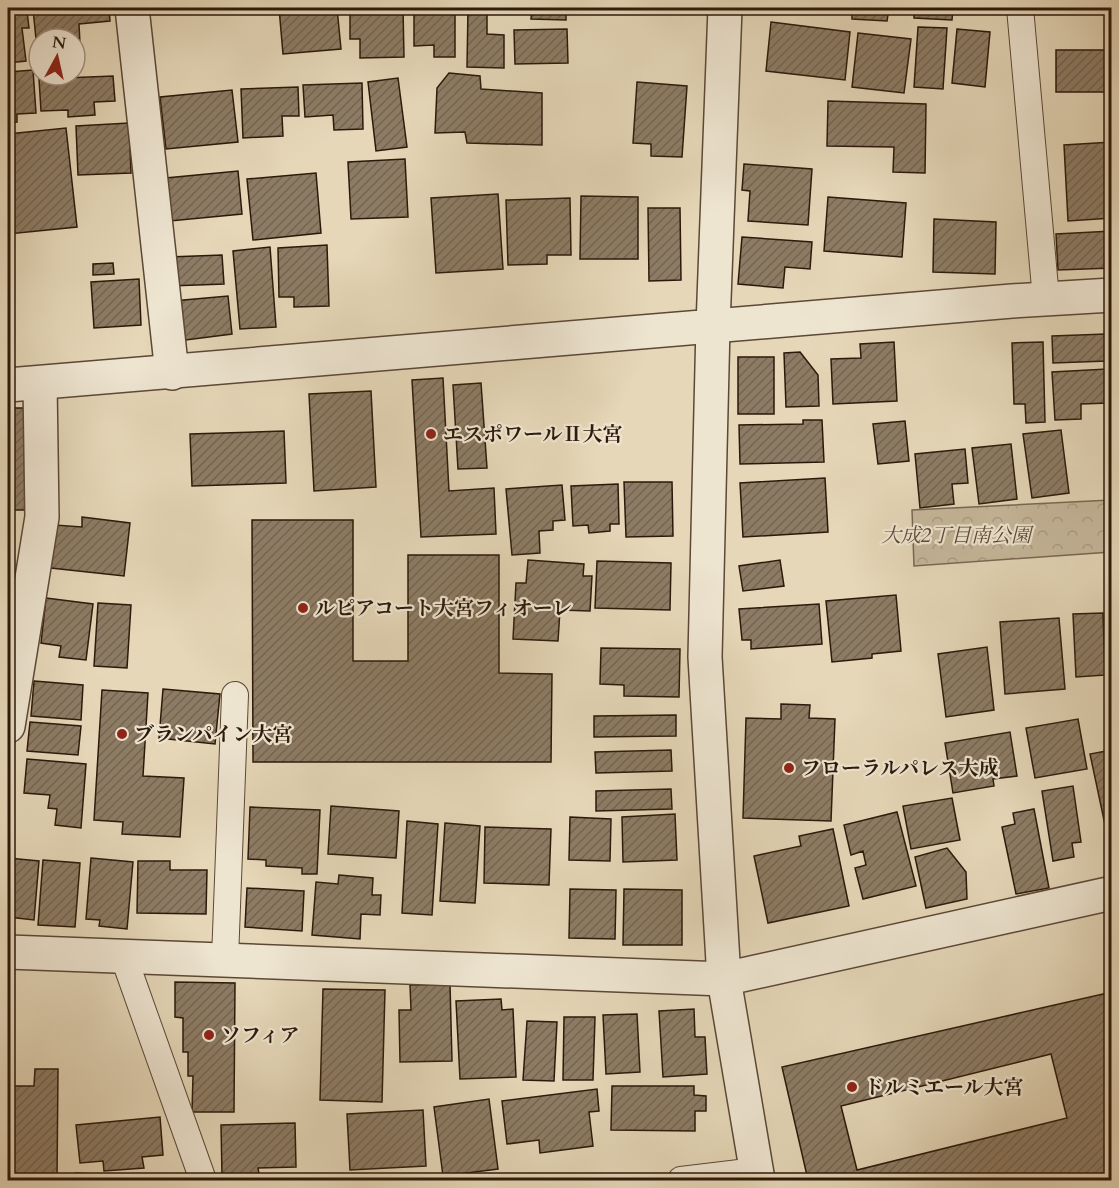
<svg xmlns="http://www.w3.org/2000/svg" width="1119" height="1188" viewBox="0 0 1119 1188" font-family="Cardo,'Noto Serif JP',serif">
  <defs>
    <pattern id="park-crowns" width="20" height="18" patternUnits="userSpaceOnUse" patternTransform="scale(1.5)"><rect width="20" height="18" fill="#c6b79b"/><path d="M2 6a3 3 0 1 1 6 0M12 15a3 3 0 1 1 6 0" fill="none" stroke="#aa9d84"/></pattern>
    <pattern id="building-hatch" width="6" height="6" patternUnits="userSpaceOnUse" patternTransform="scale(1.5)"><rect width="6" height="6" fill="#8d7c65"/><path d="M-1 1l2-2M0 6l6-6M5 7l2-2" fill="none" stroke="#746551"/></pattern>
  </defs>
  <rect width="100%" height="100%" fill="#e5d7b8"/>
  <filter id="stains"><feTurbulence type="fractalNoise" baseFrequency=".00333" numOctaves="4"/><feColorMatrix values="0 0 0 0 .2 0 0 0 0 .09 0 0 0 0 .02 0 0 0 .5 -.17"/></filter>
  <radialGradient id="worn" r=".72"><stop offset=".6" stop-color="#630" stop-opacity="0"/><stop offset="1" stop-color="#630" stop-opacity=".3"/></radialGradient>
  <!-- park -->
  <path fill="url(#park-crowns)" stroke="#7a6853" stroke-width="1.5" d="M1111 500V552L914 566 912 510Z"/>
  <!-- building -->
  <path fill="url(#building-hatch)" stroke="#2d190b" stroke-width="1.5" fill-rule="evenodd" d="M43 8H109L110 21 79 24 80 44 75 45V39H39V49H37L33 9Z
    M279 8H337L341 49 283 54Z
    M350 8H403L404 57 360 58V39H350Z
    M414 8H455V57H434V45L414 46Z
    M468 8H487V34L504 35V68L467 67Z
    M532 8H566V20L531 19Z
    M852 8H889L887 21 852 19Z
    M914 8H953L952 20 914 18Z
    M27 11 29 28H22L26 61 8 63V13Z
    M771 22 850 32 845 80 766 71Z
    M918 27 947 28 943 89 914 87Z
    M567 29 568 63 515 64 514 30Z
    M957 29 990 32 985 87 952 83Z
    M858 33 911 39 904 93 852 87Z
    M1056 50H1112V92H1056Z
    M33 70 36 113 17 114V122L8 123V72Z
    M449 73 480 76 481 89 542 93V145L467 143 465 132 435 133 437 88Z
    M113 76 115 101 94 102 95 115 68 117V110L41 111 39 79Z
    M398 78 407 147 376 151 368 82Z
    M637 82 687 86 682 157 651 156V144L633 143Z
    M362 83 363 129 334 130 333 115 305 117 303 85Z
    M298 87 299 116H282L283 136 243 138 241 89Z
    M232 90 238 142 166 149 160 97Z
    M828 101 926 104 925 173 893 172 894 147 827 146Z
    M129 123 131 173 78 175 76 126Z
    M66 128 77 227 8 234V134Z
    M1112 142V218L1068 221 1064 145Z
    M405 159 408 217 351 219 348 162Z
    M744 164 812 169 808 225 748 221 750 191 742 190Z
    M238 171 242 214 170 221 166 178Z
    M316 173 321 233 253 240 247 179Z
    M498 194 503 269 436 273 431 198Z
    M581 196 638 197V259H580Z
    M828 197 906 203 902 257 824 251Z
    M570 198 571 255H547V264L508 265 506 200Z
    M648 208H680L681 280 649 281Z
    M934 219 996 222 995 274 933 272Z
    M1112 231V268L1058 270 1056 234Z
    M742 237 812 242 810 269 785 267 783 288 738 284Z
    M327 245 329 306 294 307V297H279L278 248Z
    M270 247 276 327 240 329 233 251Z
    M222 255 224 284 170 286 169 257Z
    M113 263 114 274 93 275V264Z
    M139 279 141 325 94 328 91 282Z
    M228 296 232 334 178 341 173 301Z
    M1106 334 1107 361 1053 363 1052 336Z
    M894 342 897 401 833 404 831 359 861 358 860 344Z
    M1043 342 1045 422 1026 423 1025 404H1014L1012 343Z
    M800 352 818 375 819 406 786 407 784 353Z
    M738 357H774V414H738Z
    M1107 369 1109 403 1081 404V419L1055 420 1052 372Z
    M443 378 449 491 494 488 496 534 421 537 412 380Z
    M481 383 487 468 458 469 453 385Z
    M371 391 376 487 314 491 309 394Z
    M8 408H24L25 510H8Z
    M803 420H822L824 462 740 464 739 425 803 424Z
    M905 421 909 461 878 464 873 424Z
    M1061 430 1069 493 1032 498 1023 434Z
    M284 431 286 483 192 486 190 434Z
    M1011 444 1017 499 979 504 972 448Z
    M965 449 968 483 952 484 954 504 920 508 915 454Z
    M825 478 828 532 743 537 740 483Z
    M624 482H672L673 536 626 537Z
    M618 484 619 524H610V531L589 533 588 525 573 526 571 486Z
    M562 485 565 520 553 521V530L539 531 540 553 512 555 506 489Z
    M82 517 130 523 124 576 51 568 55 525 82 527Z
    M252 520H353V661H408V555H499V673L552 674 551 762H253Z
    M528 560 584 564 583 576H592L590 611 560 610 558 641 513 639 516 583H526Z
    M780 560 784 586 743 591 739 566Z
    M597 561 671 563 670 610 595 608Z
    M896 595 901 651 872 654V658L832 662 826 601Z
    M46 598 93 604 86 660 59 657 61 646 41 643Z
    M98 603 131 605 127 668 94 666Z
    M819 604 822 644 751 649V640H742L739 609Z
    M1103 613 1105 675 1076 677 1073 614Z
    M1059 618 1065 689 1005 694 1000 622Z
    M987 647 994 710 946 717 938 654Z
    M601 648 680 649 679 697 624 696V685L600 684Z
    M34 681 83 685 81 720 31 716Z
    M163 689 220 694 215 744 159 738Z
    M102 690 148 693 143 776 184 778 180 837 122 834 123 822 94 820Z
    M781 704 810 705 809 718 835 719 831 821 743 818 746 718 781 719Z
    M676 715V736L594 737V716Z
    M1078 719 1087 769 1035 778 1026 728Z
    M30 722 81 726 78 755 27 751Z
    M1010 732 1017 776 993 779 994 786 953 793 945 743Z
    M671 750 672 771 596 773 595 752Z
    M1112 750V838L1108 839 1090 754Z
    M27 759 86 764 81 828 55 825 57 809 48 808 50 795 24 793Z
    M1073 786 1081 842 1072 843 1074 857 1053 861 1042 791Z
    M671 789 672 809 596 811V791Z
    M952 798 960 840 911 849 903 806Z
    M331 806 399 811 396 858 328 854Z
    M250 807 320 810 317 874H302V868L266 866V860L248 859Z
    M1034 809 1049 888 1016 894 1002 827 1015 824 1013 813Z
    M897 812 916 886 863 899 855 868 866 865 863 851 851 855 844 825Z
    M675 814 677 860 623 862 622 817Z
    M570 817 611 819 610 861 569 860Z
    M407 821 438 824 432 915 402 913Z
    M445 823 480 826 475 903 440 901Z
    M485 827 551 829 549 885 484 883Z
    M833 829 849 906 768 923 754 856 801 846 799 836Z
    M947 848 966 872 967 899 926 908 915 857Z
    M8 858 39 861 34 920 8 917Z
    M91 858 133 862 127 929 99 926 100 920 86 919Z
    M43 860 80 863 75 927 38 925Z
    M138 861H170V870H207L206 914 137 913Z
    M339 875 373 878 372 895H381L380 915 361 914 360 939 312 935 316 882 338 884Z
    M247 888 304 891 302 931 245 927Z
    M570 889 616 890 615 939 569 938Z
    M624 889 682 890V945H623Z
    M175 982 235 983 234 1112H192L193 1076H188V1052H183V1018L175 1017Z
    M450 984 452 1061 400 1062 399 1010H411L410 985Z
    M323 989 385 990 382 1102 320 1100Z
    M1112 992V1171L1069 1180H808L782 1067ZM1051 1054 1067 1118 857 1170 841 1106Z
    M501 999 502 1010 513 1009 516 1077 460 1079 456 1001Z
    M694 1009 695 1037H705L707 1074 663 1077 659 1011Z
    M637 1014 640 1072 606 1074 603 1015Z
    M564 1017H595L593 1080H563Z
    M527 1021 557 1022 554 1081 523 1080Z
    M35 1069H58L57 1180H8V1086H34Z
    M612 1086H694V1095L706 1096V1111H695V1131L611 1130Z
    M597 1089 599 1111 589 1112 593 1146 540 1153 539 1140 507 1144 502 1101Z
    M489 1099 498 1169 443 1176 434 1107Z
    M423 1110 426 1166 350 1170 347 1114Z
    M160 1117 163 1155 142 1157 144 1168 104 1171 103 1161 80 1163 76 1125Z
    M295 1123 296 1167 258 1168 259 1174 222 1176 221 1125Z
    M75 1173 113 1175V1180H74Z
    M167 1176H187L189 1180H169Z"/>
  <g fill="none" stroke-linecap="round" stroke-linejoin="round">
    <defs>
      <path id="service" d="M1020 8 1046 299
        M123 955 203 1180
        M225 959 235 695
        M681 1180 756 1171"/>
      <path id="minor" d="M132 8 172 373
        M713 326 705 657 724 979 758 1180
        M8 726 42 517 40 383
        M8 952 724 979 1112 893"/>
      <path id="tertiary" d="M713 326 725 8
        M8 385 1012 301 1112 295"/>
    </defs>
    <!-- service casing -->
    <use href="#service" stroke="#5b4836" stroke-width="28"/>
    <!-- minor casing -->
    <use href="#minor" stroke="#5b4836" stroke-width="36"/>
    <!-- tertiary casing -->
    <use href="#tertiary" stroke="#5b4836" stroke-width="36"/>
    <!-- service -->
    <use href="#service" stroke="#eee5d1" stroke-width="26"/>
    <!-- minor -->
    <use href="#minor" stroke="#eee5d1" stroke-width="33"/>
    <!-- tertiary -->
    <use href="#tertiary" stroke="#eee5d1" stroke-width="33"/>
  </g>
  <!-- markers -->
  <g fill="#8f2418" stroke="#eee5d1" stroke-width="2">
    <circle cx="431" cy="434" r="6"/>
    <circle cx="303" cy="608" r="6"/>
    <circle cx="122" cy="734" r="6"/>
    <circle cx="789" cy="768" r="6"/>
    <circle cx="209" cy="1035" r="6"/>
    <circle cx="852" cy="1087" r="6"/>
  </g>
  <g text-anchor="middle" stroke-width="4.5" stroke-linejoin="round" paint-order="stroke">
    <!-- poi labels -->
    <g font-size="20" font-weight="bold" fill="#2d190b" stroke="#eee5d1" text-anchor="start">
      <text x="443" y="441">エスポワールⅡ大宮</text>
      <text x="315" y="615">ルピアコート大宮フィオーレ</text>
      <text x="134" y="741">ブランパイン大宮</text>
      <text x="801" y="775">フローラルパレス大成</text>
      <text x="221" y="1042">ソフィア</text>
      <text x="864" y="1094">ドルミエール大宮</text>
    </g>
    <!-- park labels -->
    <g font-size="20" font-style="italic" fill="#5b4836" stroke="#eee5d1">
      <text x="956" y="542">大成2丁目南公園</text>
    </g>
  </g>
  <!-- margin -->
  <rect width="1119" height="1188" fill="none" stroke="#e5d7b8" stroke-width="30"/>
  <rect x="9" y="9" width="1101" height="1170" fill="none" stroke="#2d190b" stroke-width="3"/>
  <rect x="15" y="15" width="1089" height="1158" fill="none" stroke="#2d190b" stroke-width="1.5"/>
  <!-- north arrow -->
  <g transform="translate(57 57) rotate(8)"><circle r="28" fill="#eee5d1" stroke="#a19382" stroke-width="1.5"/>
  <path d="M0-4.5L10 22L0 15L-10 22Z" fill="#8f2418"/>
  <text y="-9" font-size="16" font-weight="bold" text-anchor="middle" fill="#2d190b">N</text>
  </g>
  <rect width="100%" height="100%" filter="url(#stains)"/>
  <rect width="100%" height="100%" fill="url(#worn)"/>
</svg>
